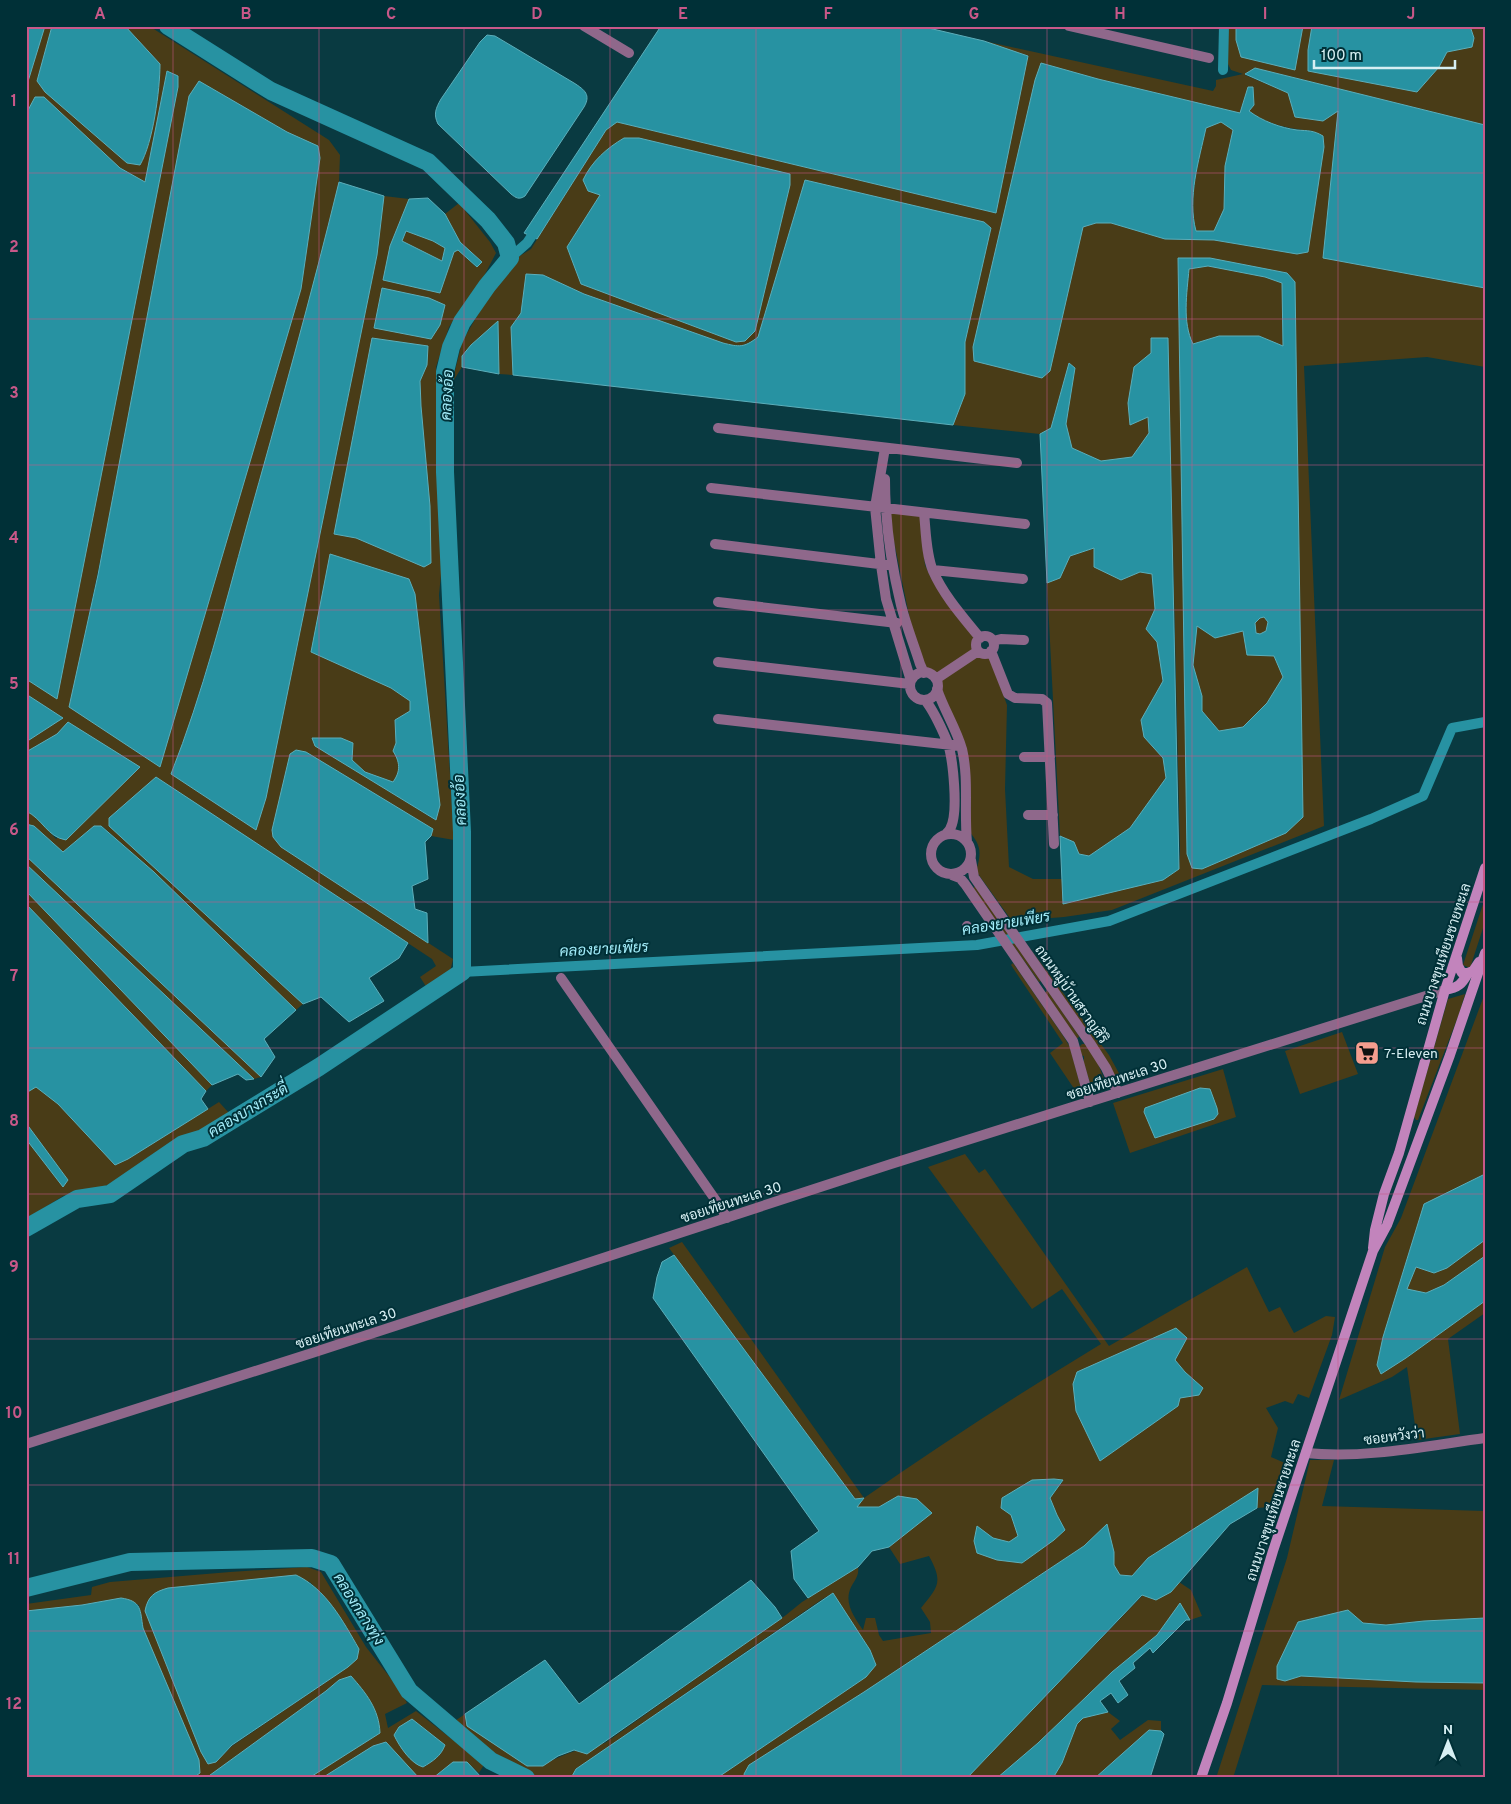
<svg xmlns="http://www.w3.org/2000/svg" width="1511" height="1804" viewBox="0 0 1511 1804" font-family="Overpass,Sarabun,sans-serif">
  <rect width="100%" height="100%" fill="#093a41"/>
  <!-- green -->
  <path fill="#493c17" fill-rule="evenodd" d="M45 26H52L37 81 140 165C153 143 160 90 160 64L125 26H149L329 140 340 155 339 182 307 312 215 641 189 726 171 774 255 829 266 798 377 255 384 196 409 199 390 246 439 293 454 252 458 250 476 267 482 262 460 242 445 214 459 203 490 242 496 253 483 278 449 327 436 367 443 554 439 595 454 840 431 836 433 829 306 752 296 750 281 847 453 959 450 972 427 988 420 977 436 966 432 959 156 777 109 826 303 1004 296 1010 154 872 102 826H94L63 852 34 826 26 824V811L33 814 56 839 139 767 115 753 57 734 26 752V742L63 718 26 694V679L57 698 178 87V76L167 71 145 182 26 114V88ZM199 81 287 132 320 158 301 289 160 767 70 707ZM427 365 420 381 421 406 430 506 356 538 334 534ZM409 579 415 594 440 805 435 820 316 746 312 739 353 743 352 760 365 772 394 782C401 771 400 762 393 751L396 743 395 720 410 711V701L391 688Z
    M1227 26H1236V40L1295 69 1303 26H1312L1308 50V71L1336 75 1439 67 1447 52 1474 38 1470 26H1485V125L1255 68 1245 75 1288 93 1339 111 1323 258 1485 288V367L1427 357 1304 366 1324 826 1112 910 1064 917 1012 921 976 871C982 852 981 845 968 830L971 805 968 769 941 693V682L936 673 926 668 911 625 889 517 892 513 920 515 925 565 931 578 974 636 972 643 976 657 990 658 1007 705 1005 789 1009 867 1033 879H1062L1063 904 1163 880 1179 869 1180 851 1168 338 1151 353 1130 425 1149 416V433L1132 458 1101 461 1072 448 1066 424 1075 368 1069 363 1051 428 1040 434 953 425 965 394V342L991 228 984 222 805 180 758 337C744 347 739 347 723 343L584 294 543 275 526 274 521 313 511 327 513 375 499 374 498 322 471 345 462 356V367L452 383 462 342 492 290 515 259 531 249 606 130 617 122 996 213 1027 56 984 41 1213 91 1216 86V80L1243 74 1231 70 1227 62ZM1041 63 1098 79 1240 113 1248 87H1253L1254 105 1249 111C1267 125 1291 129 1313 131L1296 254 1214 240 1165 239 1111 223H1096L1083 227ZM625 138H639L790 174V185L755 331 736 342 581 284 567 247 600 195ZM1178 258H1210L1287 273 1295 282 1303 816 1286 833 1202 869 1187 854Z
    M1221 122 1233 130 1225 166 1224 209 1214 231H1196C1188 197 1199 161 1206 128Z
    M407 231 433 241 445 248 442 262 402 241Z
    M1208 266 1265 277 1282 283 1283 346 1259 336H1219L1193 344C1182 322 1187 293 1189 269Z
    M1095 548 1140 572 1152 574 1155 609 1146 629 1157 642 1163 681 1153 698 1144 737 1163 758 1166 778 1130 828 1089 856 1079 854 1074 842 1060 836 1047 583 1060 578 1070 556Z
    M1264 617 1268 622 1266 631 1260 635 1256 633 1255 623 1260 618Z
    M1197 626 1215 638 1243 630 1274 656 1284 677 1267 703 1243 728 1219 731 1202 711V696L1193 665Z
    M26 856 261 1077 254 1079 26 864Z
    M975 886 1041 981 1039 982 973 889Z
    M26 891 212 1085 206 1091 26 904Z
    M1485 898V922L1470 968 1463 965Z
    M1029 947 1109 1055 1121 1077 1120 1080 1117 1081 1094 1043Z
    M1013 963 1062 1034 1070 1047 1082 1092 1080 1093H1077L1050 1053 1063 1043 1011 965Z
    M1048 991 1079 1036 1078 1038H1075L1045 994V992Z
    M1485 993V1174L1424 1204 1383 1337 1406 1358 1485 1301V1313L1448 1339 1460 1434 1417 1440 1407 1367 1392 1377 1339 1400 1385 1247 1401 1218Z
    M1465 994 1459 1014 1418 1120H1416L1414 1117 1448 999Z
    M1342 1032 1358 1074 1300 1094 1285 1051Z
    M1082 1044H1085L1097 1061 1105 1082 1104 1085 1096 1088 1091 1086 1084 1064V1056L1080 1055 1079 1047Z
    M1223 1069 1236 1117 1130 1153 1113 1103Z
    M36 1087 58 1104 115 1164 128 1159 219 1102 229 1113 144 1165 98 1190 63 1196 26 1219V1139L63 1187 68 1180 26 1123V1093Z
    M965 1154 979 1173 985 1169 1109 1346 1247 1267 1269 1312 1280 1307 1294 1333 1326 1316 1335 1317 1332 1335 1309 1398 1298 1394 1293 1404 1285 1401 1266 1408 1278 1428 1271 1457 1285 1463 1269 1507 1257 1508 1258 1489 1148 1558 1132 1576 1120 1575 1114 1565V1552L1106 1525 1084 1546 864 1692 750 1765 744 1774 745 1778H717L866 1677 876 1665 870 1650 833 1593 821 1600 576 1769 571 1778C561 1778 549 1779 539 1778 522 1775 466 1736 452 1723L465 1714 467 1726 543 1765C563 1754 582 1748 605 1743L786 1615 802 1602 858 1567C860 1578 851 1583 849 1593 846 1607 856 1619 863 1630L866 1618H875L879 1635 883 1641 931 1633 930 1622 921 1608C939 1586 943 1582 929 1556L900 1564 889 1547 931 1513 898 1496 879 1507H856L864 1499H855L669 1248 682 1242 864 1498C941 1444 1020 1393 1101 1344L1062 1289 1032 1309 928 1167ZM1187 1338 1175 1360 1185 1372 1203 1388 1180 1398 1178 1406 1100 1461ZM1063 1481 1050 1498 1057 1515 1065 1529 1022 1563 977 1526 993 1538 1009 1542 1018 1536 1011 1515Z
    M1485 1240V1256L1444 1285 1426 1293 1407 1289 1416 1267 1434 1273 1447 1268Z
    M1310 1460H1334L1322 1506 1485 1511V1618L1424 1621 1386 1626 1363 1623 1285 1681 1301 1676 1416 1682 1485 1683V1690L1262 1685 1233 1778H1217V1775L1287 1558Z
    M307 1567 321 1572 366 1647 400 1690 407 1703 385 1714 388 1728 416 1711 467 1751 485 1763 479 1773 467 1762H453L433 1778H418L386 1742 373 1746 322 1778H309L380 1732 339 1680 326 1691 206 1778H193L200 1772 143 1628 139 1605 121 1598 82 1605 26 1611V1604L91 1595 92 1587 110 1582 230 1572ZM309 1581 326 1599 343 1621 348 1667 232 1746 216 1762ZM412 1719 445 1745C441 1756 433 1761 424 1767Z
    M1179 1582 1191 1590 1202 1616 1190 1620 1180 1604 1157 1635 1112 1672 1038 1743 997 1778H967L1143 1595 1171 1592Z
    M1108 1712 1120 1721 1111 1729 1120 1740 1148 1720 1161 1721V1731L1149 1730 1095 1778H1053L1062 1763 1077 1724 1083 1718Z"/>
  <!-- water -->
  <path fill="#2792a2" stroke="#5caeba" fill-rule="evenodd" d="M26 26H45L26 88Z
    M52 26H125L160 64C160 90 153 143 140 165L127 163 45 92 37 81Z
    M661 26H920L984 41 1028 56 996 213 617 122 606 130 537 239 524 233Z
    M1236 26H1303L1295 70 1241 57 1236 40Z
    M1312 26H1470L1474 38 1472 47 1447 52 1439 67 1417 92 1308 71V50Z
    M487 35 495 36 574 83C585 90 591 95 584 107L525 196C519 200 516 198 511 194L438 124C433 114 436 108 441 99L480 42Z
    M1041 63 1098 79 1240 113 1248 87H1253L1254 105 1249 111C1262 121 1281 128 1297 130 1308 131 1313 130 1323 136L1324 147 1308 252 1297 254 1214 240 1165 239 1111 223H1096L1083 227 1050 371 1042 378 974 361 973 347 1035 80ZM1221 122 1233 130 1225 166 1224 209 1214 231H1196C1187 198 1199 160 1206 128Z
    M1255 68 1485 125V288L1323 258 1338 111 1323 121 1295 117 1288 93 1245 74Z
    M167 71 178 76V87L57 699 26 679V114L35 97H44L120 168 145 182Z
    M199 81 287 132 318 146 320 158 301 289 160 767 69 707 98 575 189 96Z
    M624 138H639L790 174V185L755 331 745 341 736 342 581 284 567 247 600 195 588 191 583 180C592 161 607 148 624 138Z
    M805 180 984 222 991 228 965 342V394L953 425 513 375 511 327 521 313 526 274 543 275 584 294 723 343C739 347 744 348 758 337Z
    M339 182 384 196 377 255 266 798 256 830 171 774C203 693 224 609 247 525 279 411 311 297 339 182Z
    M428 198 445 214 460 242 482 262 477 267 458 250 454 252 440 293 383 280 390 246 409 199ZM406 231 433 241 445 248 442 261 402 241Z
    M1178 258H1210L1287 273 1295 282 1303 817 1286 833 1202 869 1192 868 1187 854ZM1208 266 1265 277 1282 283 1283 346 1259 336H1219L1193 344C1182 322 1187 293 1189 269ZM1264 617 1268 622 1266 631 1260 634 1256 633 1255 623 1260 618ZM1197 626 1215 638 1243 631 1247 655 1274 656 1283 677 1267 703 1243 727 1219 731 1202 711V696L1193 665Z
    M382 288 429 298 445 305 440 325 431 339 374 328Z
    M498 321 499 374 462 367V356L471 345Z
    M372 338 428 346 427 365 420 381 421 406 430 506 431 563 424 567 356 538 334 534Z
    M1151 338H1168L1179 869 1163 880 1063 904 1060 836 1074 842 1079 854 1089 856 1130 828 1166 778 1163 758 1144 737 1141 720 1163 681 1157 642 1146 629 1155 609 1152 574 1140 572 1121 580 1094 567V548L1070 556 1060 578 1047 583 1040 434 1051 428 1069 363 1075 368 1066 424 1072 448 1101 461 1132 457 1149 433 1148 417 1130 425 1128 403 1134 367 1151 353Z
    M330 554 409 579 415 594 440 805 436 820 315 746 312 738H341L353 743 352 760 365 772 393 782C401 771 400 762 393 751L396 743 395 720 410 711V701L391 688 311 652Z
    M26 694 63 718 26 742Z
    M68 722 140 767 66 840C47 837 43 819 26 811V752L57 734Z
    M296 750 306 752 433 829 431 836 425 842 428 879 412 886 415 909 427 913 428 943 281 847 273 837 272 830 290 754Z
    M156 777 408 943 399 958 369 978 384 1001 349 1022 321 997 303 1004 109 826V818Z
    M26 824 34 826 63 852 94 826H101L154 872 296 1010 264 1039 275 1057 261 1077 26 856Z
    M26 864 254 1079 246 1080 238 1074 212 1085 26 891Z
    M26 904 206 1091 201 1099 208 1109 128 1159 115 1165 58 1104 36 1087 26 1093Z
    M1200 1088 1210 1089 1217 1108 1218 1114 1214 1119 1155 1138 1144 1112 1145 1108Z
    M26 1123 68 1180 63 1187 26 1139Z
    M1485 1174V1240L1447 1268 1434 1273 1416 1267 1407 1289 1426 1293 1444 1285 1485 1256V1301L1406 1358 1381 1374 1377 1365 1383 1337 1424 1204Z
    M674 1255 855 1499 864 1498 857 1507H879L898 1496 917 1499 932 1513 889 1547 872 1551 858 1567 808 1598 794 1579 791 1551 819 1531 653 1298 657 1277 662 1262Z
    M1176 1328 1187 1338 1175 1360 1185 1372 1203 1388 1199 1395 1180 1398 1178 1406 1100 1461 1076 1411 1073 1384 1077 1372Z
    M1054 1479 1063 1480 1050 1498 1057 1515 1065 1530 1054 1540 1022 1563 997 1560 977 1553 974 1541 977 1526 993 1538 1009 1542 1018 1536 1011 1515 1001 1508 1002 1498 1032 1480Z
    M1258 1488 1257 1508 1230 1524 1171 1592 1156 1600 1142 1595 967 1778H745L744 1774 749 1765 864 1692 1084 1546 1107 1524 1114 1552V1565L1120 1575 1132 1576 1148 1558Z
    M296 1575C326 1589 343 1621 359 1649L357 1659 348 1667 232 1745 216 1762 208 1764 201 1752 145 1611C148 1596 154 1592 168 1588Z
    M751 1580 775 1607 782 1618 587 1754 574 1750 558 1756 543 1766H527L467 1726 465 1714 545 1660 579 1704Z
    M833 1593 870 1650 876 1665 866 1677 717 1778H571L576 1769Z
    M121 1598C142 1601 140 1610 143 1628L199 1760 200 1773 193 1778H26V1611L82 1605Z
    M1180 1603 1190 1620H1186L1153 1653 1150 1648 1133 1663 1135 1668 1119 1681 1128 1695 1118 1703 1111 1693 1100 1701 1108 1712 1083 1718 1077 1724 1062 1763 1053 1778H997L1038 1743 1112 1672 1157 1635Z
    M1348 1610 1363 1623 1386 1625 1424 1621 1485 1618V1683L1416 1682 1301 1676 1285 1681 1277 1679V1666L1298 1622Z
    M351 1676C366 1693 379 1709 380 1733L309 1778H206L326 1691 339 1680Z
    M412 1719 445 1745C441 1756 433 1761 423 1767 411 1764 399 1746 394 1735L399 1727Z
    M1149 1730 1161 1731 1164 1734 1150 1778H1095Z
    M386 1742 419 1778H322L373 1746Z
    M453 1762H467L482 1778H433Z"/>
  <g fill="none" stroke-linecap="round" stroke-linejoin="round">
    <!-- canal -->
    <path stroke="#2792a2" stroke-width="10" d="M1223 70 1224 26
      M510 258 527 243 539 225
      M462 972 977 945 1109 921 1371 819 1423 796 1452 728 1485 722"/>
    <!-- river -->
    <path stroke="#2792a2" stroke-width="18" d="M26 1228 77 1199 110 1194 183 1144 203 1138 319 1067 462 972V832L445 472V372L451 347 462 322 487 286 510 258 506 243 488 220 428 162 271 91 168 26
      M26 1588 130 1562 312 1558 331 1564 409 1691 491 1761 526 1778"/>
    <!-- minor -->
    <path stroke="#8f688b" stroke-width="10" d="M584 26 629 53
      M1069 26 1209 58
      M718 428 1017 463
      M885 448 875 507 881 565 886 599 911 681
      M885 479C885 521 891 564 901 605 906 625 914 645 920 664L924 673
      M711 488 1025 524
      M924 513C926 532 926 554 933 571 944 596 963 617 980 638
      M715 544 887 565
      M933 570 1023 579
      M718 602 897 623
      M976 645a9 9 0 1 1 18 0a9 9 0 1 1-18 0Z
      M993 641 1001 639 1024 640
      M991 651 1008 694 1015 698 1042 699 1047 703 1054 844
      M718 662 910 684
      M910 686a14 14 0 1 1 28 0a14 14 0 1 1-28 0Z
      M936 679 978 651
      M937 689C944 710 956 728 962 749 969 779 964 811 967 842
      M925 700C934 711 941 727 947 741 953 757 959 814 950 829 949 831 947 833 945 835
      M718 719 961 746
      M1024 757H1050
      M1028 815H1053
      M931 854a20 20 0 1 1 40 0a20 20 0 1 1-40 0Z
      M971 860 974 877 1090 1043 1106 1068 1118 1093
      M952 875 960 878 965 884 1073 1041 1090 1102
      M967 926V927
      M561 978 719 1205 727 1218
      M26 1444 312 1353 891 1164 1445 990
      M1306 1453C1365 1459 1426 1446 1485 1438"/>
    <!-- secondary -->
    <path stroke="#c284bc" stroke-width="10" d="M1457 958 1458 966 1462 973H1468L1473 971 1479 962
      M1445 990C1458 988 1462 984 1468 973
      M1373 1248 1375 1230 1384 1194 1399 1153 1445 990 1485 868
      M1201 1778 1227 1703 1273 1551 1373 1251 1387 1225 1450 1055 1485 953"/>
  </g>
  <!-- grid -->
  <path fill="none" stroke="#c85889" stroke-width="1" stroke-opacity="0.55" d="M173 26V1778M319 26V1778M464 26V1778M610 26V1778M756 26V1778M901 26V1778M1047 26V1778M1192 26V1778M1338 26V1778M26 173H1485M26 319H1485M26 465H1485M26 610H1485M26 756H1485M26 902H1485M26 1048H1485M26 1194H1485M26 1339H1485M26 1485H1485M26 1631H1485"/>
  <!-- icons -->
  <defs>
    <symbol id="supermarket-square" viewBox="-11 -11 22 22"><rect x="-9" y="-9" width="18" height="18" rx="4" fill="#f59d8e" stroke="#003037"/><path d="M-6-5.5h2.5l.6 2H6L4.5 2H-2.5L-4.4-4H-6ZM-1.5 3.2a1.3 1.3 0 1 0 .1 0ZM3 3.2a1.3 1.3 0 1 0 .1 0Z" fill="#111"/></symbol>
  </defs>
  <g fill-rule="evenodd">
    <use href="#supermarket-square" x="1353" y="1039" width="28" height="28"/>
  </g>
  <g text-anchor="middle" stroke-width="4" stroke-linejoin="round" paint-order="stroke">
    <!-- street labels -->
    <g font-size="14" fill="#d7eff3" stroke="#003037">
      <text transform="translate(1443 954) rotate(-72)" y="5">ถนนบางขุนเทียนชายทะเล</text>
      <text transform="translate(1072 994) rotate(55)" y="5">ถนนหมู่บ้านสราญสิริ</text>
      <text transform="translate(1117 1079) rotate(-18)" y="5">ซอยเทียนทะเล 30</text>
      <text transform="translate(731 1202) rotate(-18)" y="5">ซอยเทียนทะเล 30</text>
      <text transform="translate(346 1328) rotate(-18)" y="5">ซอยเทียนทะเล 30</text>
      <text transform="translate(1394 1436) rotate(-7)" y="5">ซอยหวังว่า</text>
      <text transform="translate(1273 1510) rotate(-72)" y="5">ถนนบางขุนเทียนชายทะเล</text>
    </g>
    <!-- poi labels -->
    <g font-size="14" fill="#d7eff3" stroke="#003037" text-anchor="start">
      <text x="1384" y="1058">7-Eleven</text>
    </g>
    <!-- water labels -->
    <g font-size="15" font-style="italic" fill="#a3edfa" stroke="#003037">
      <text transform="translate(447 395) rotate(-87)" y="5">คลองอ้อ</text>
      <text transform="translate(460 800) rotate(-93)" y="5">คลองอ้อ</text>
      <text transform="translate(1006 923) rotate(-9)" y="5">คลองยายเพียร</text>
      <text transform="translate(604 949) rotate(-3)" y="5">คลองยายเพียร</text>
      <text transform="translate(248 1110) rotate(-31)" y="5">คลองบางกระดี่</text>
      <text transform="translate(359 1609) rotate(58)" y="5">คลองกลางทุ่ง</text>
    </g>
  </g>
  <!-- border -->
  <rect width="1511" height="1804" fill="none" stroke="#003037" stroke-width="55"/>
  <!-- north arrow -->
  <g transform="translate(1448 1742)" stroke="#003037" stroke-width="4" paint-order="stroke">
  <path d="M0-4L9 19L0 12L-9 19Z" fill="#d7eff3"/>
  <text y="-8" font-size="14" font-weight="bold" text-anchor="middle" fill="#d7eff3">N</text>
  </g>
  <!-- scale -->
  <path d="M1314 60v8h141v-8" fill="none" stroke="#d7eff3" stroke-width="2.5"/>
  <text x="1321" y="60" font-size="15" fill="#d7eff3" stroke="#003037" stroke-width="4" paint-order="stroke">100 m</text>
  <rect x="28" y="28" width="1456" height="1748" fill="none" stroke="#c85889" stroke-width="2"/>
  <g font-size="16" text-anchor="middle" font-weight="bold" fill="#c85889">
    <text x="100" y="19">A</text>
    <text x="246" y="19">B</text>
    <text x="391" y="19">C</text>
    <text x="537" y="19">D</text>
    <text x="683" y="19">E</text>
    <text x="828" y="19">F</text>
    <text x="974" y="19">G</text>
    <text x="1120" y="19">H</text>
    <text x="1265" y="19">I</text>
    <text x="1411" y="19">J</text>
    <text x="14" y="106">1</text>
    <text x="14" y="252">2</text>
    <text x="14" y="398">3</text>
    <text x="14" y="543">4</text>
    <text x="14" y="689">5</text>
    <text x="14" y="835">6</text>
    <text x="14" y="981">7</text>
    <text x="14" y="1126">8</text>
    <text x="14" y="1272">9</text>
    <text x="14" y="1418">10</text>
    <text x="14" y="1564">11</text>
    <text x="14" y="1709">12</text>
  </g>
</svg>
